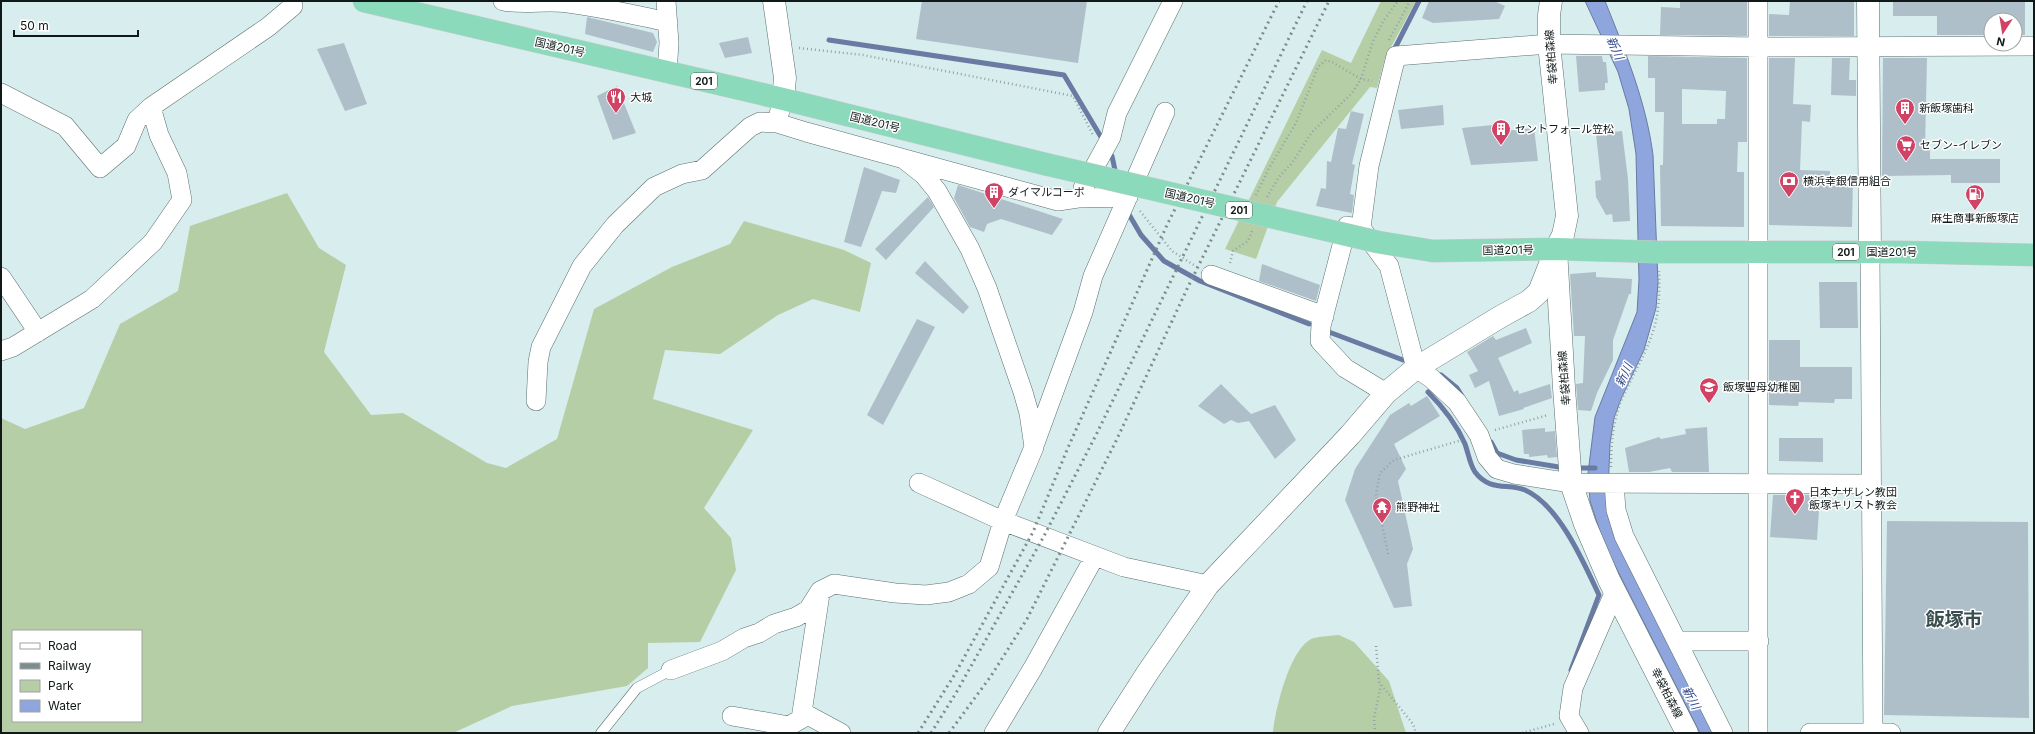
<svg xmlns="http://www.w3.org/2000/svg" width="2035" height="734" viewBox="0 0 2035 734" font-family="Inter,'Noto Sans JP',sans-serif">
  <rect width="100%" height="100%" fill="#d7edee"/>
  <!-- green -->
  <path fill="#b6cea5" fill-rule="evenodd" d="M1381 1H1416L1385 58 1377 88 1370 87 1277 202 1256 259 1225 249 1322 50 1351 63Z
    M287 193 319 248 346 265 324 352 371 415 403 413 487 463 506 468 557 439 594 309 672 267 730 244 744 221 844 250 871 263 860 312 813 299 778 315 720 354 665 350 653 399 753 430 704 508 731 538 736 570 700 642 648 643V668L627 686 512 706 453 733H1V418L25 429 84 408 120 324 178 291 190 226ZM13 631H141V721H13Z
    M1339 635 1354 642 1389 681 1406 733H1273C1275 711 1290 645 1314 638 1322 636 1331 636 1339 635Z"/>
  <!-- water -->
  <path fill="#8fa5dd" stroke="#697ba2" d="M1585 1H1605C1625 51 1646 101 1653 155L1658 283 1656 308 1644 350 1621 399 1614 418 1610 443 1608 494 1720 733H1700L1604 544 1590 501 1588 473 1595 417 1637 312 1639 280 1636 154 1629 109 1618 72Z"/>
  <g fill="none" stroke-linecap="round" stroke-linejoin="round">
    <!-- stream -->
    <path stroke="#697ba2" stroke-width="5" d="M829 40 1064 75 1101 137
      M1393 52 1419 1
      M1112 156 1116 175
      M1127 211 1141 235 1164 261 1200 281 1309 324
      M1329 332 1403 360
      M1441 375 1457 388 1462 396
      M1428 392C1444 408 1456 423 1465 444 1468 452 1470 465 1475 472 1490 492 1508 483 1525 490 1559 505 1584 563 1599 595L1571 670
      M1491 442 1497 453 1516 460 1565 468
      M1575 468H1595"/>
  </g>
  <!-- building -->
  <path fill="#afbfc9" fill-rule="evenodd" d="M922 1H1087L1078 63 916 39Z
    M1429 1H1494L1505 6 1499 19 1433 23 1422 18Z
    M1680 1H1747V36L1660 35 1661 7 1680 8Z
    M1790 1H1854V36H1769V14L1789 15Z
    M1893 1H2025V35H2015V20H1991V35H1937V16H1893Z
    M587 17 653 33 657 42 653 52 585 34Z
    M748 37 752 53 725 58 719 43Z
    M344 43 367 104 345 111 317 49Z
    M1576 56H1602L1603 62H1606L1608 83H1605V90L1579 92Z
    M1648 56 1747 58V142H1738L1737 172H1744V227L1661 226 1660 165H1663L1664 112H1655V78H1648ZM1682 89 1726 91 1725 119H1717V124H1682Z
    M1769 58H1795L1793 104 1811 105 1810 122 1802 121 1800 170 1830 171V178L1853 179 1852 227 1769 225Z
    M1832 58H1850L1849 80H1856V96L1831 95Z
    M1883 58H1927L1925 149H1930V159H2000V183H1951V175L1882 176Z
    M617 86 636 133 613 140 597 96Z
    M1443 105 1444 125 1401 129 1398 110Z
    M1351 111 1364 114 1352 164 1355 165 1350 194 1354 195 1352 213 1316 206 1321 188 1326 189 1327 161 1331 162 1338 128 1346 129Z
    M1493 125 1495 132 1534 128 1538 161 1471 165 1462 128Z
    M1622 131 1628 179 1630 221 1613 222 1612 214 1606 215 1596 197 1595 181 1601 180 1596 134Z
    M864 167 900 180 896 193 882 191 861 247 844 242Z
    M958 185 1063 219 1052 235 1001 219 987 224 984 232 970 227 954 198Z
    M928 197 934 207 886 260 875 249Z
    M925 261 969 307 963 314 915 273Z
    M1262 264 1320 285 1316 301 1259 281Z
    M1596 272V277L1632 279 1631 294H1629L1613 340V360L1597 393 1591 411 1578 410 1576 384 1583 383 1585 336H1574L1570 274Z
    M1819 282H1857L1858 328H1820Z
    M917 319 935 327 883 425 867 415Z
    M1526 328 1532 343 1498 358 1514 392 1518 390 1519 394 1550 384 1552 398 1523 408 1524 409 1499 416 1489 381 1475 388 1469 375 1478 371 1467 352 1493 336 1496 340Z
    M1769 340H1800V367H1852V399H1835L1834 403 1799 402 1798 406 1769 405Z
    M1221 384 1251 414 1275 405 1296 440 1275 459 1249 421 1238 423 1231 420 1224 424 1198 406Z
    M1427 396 1440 416 1394 444 1406 469 1398 481 1413 549 1407 564 1412 606 1394 608 1345 500 1355 469 1390 415 1409 403 1411 406Z
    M1707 427 1709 472H1672L1670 468 1649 472H1629L1625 448 1659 437 1661 439 1686 434 1685 429Z
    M1545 428V432L1555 431 1557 457 1548 458 1547 455 1529 457V454H1524L1522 430Z
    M1779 438H1823V462L1779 461Z
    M1773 495H1820L1817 540 1770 537Z
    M1887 521 2028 522 2029 718 1884 715Z"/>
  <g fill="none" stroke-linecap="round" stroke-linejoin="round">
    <defs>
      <path id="service" d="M601 733 637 688 671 670"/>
      <path id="minor" d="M503 1C525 5 546 0 568 3 601 7 635 15 668 22
        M666 1 669 43 667 73
        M1 93 65 126 100 168 126 146 137 120 151 107
        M780 110 777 123 806 132 1058 201 1078 198 1128 197
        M1083 188 1111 137 1117 113 1173 1
        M1352 227 1347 226 1321 326 1320 341 1345 368 1386 393
        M1870 252 1873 732
        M1211 275 1324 316
        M1 277 38 332
        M1 351 13 347 92 299 153 242 182 200 177 173 159 135 151 107 268 27 293 6
        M536 401 538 362 541 347 582 266 615 225 654 187 682 174 702 170 750 127 760 122 777 123
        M1035 443 1083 312 1093 276 1165 112
        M919 483 1003 521 1124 567 1208 585
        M1614 483 1616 510 1624 536 1723 733
        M1870 484 1571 483 1514 474 1497 469 1487 457 1479 435 1457 402 1431 378 1416 368 1389 266 1361 228 1369 166 1396 56 1549 44 1758 47 2034 46
        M1677 641H1759
        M671 670 722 651 744 638 759 633 774 624 796 617 808 610 820 591 834 584 895 593 926 595 949 592 969 584 989 567 1003 521 1034 447 1029 413 1023 392 987 288 970 249 937 191 924 175 905 160
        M802 712 841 733
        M732 716 789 726 801 719 820 594
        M994 733 1033 668 1095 556
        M1579 733 1569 716 1573 688 1615 591
        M1758 733V1
        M1810 733H1891"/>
      <path id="tertiary" d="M774 1 785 78 783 99
        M1868 1 1870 252
        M1109 733 1148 672 1208 585 1350 435 1386 393 1416 368 1500 317 1529 301 1539 292 1556 249"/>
      <path id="secondary" d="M1551 1 1549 15V44L1567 216 1563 235 1556 249 1564 388 1571 483 1585 524 1609 580 1687 733"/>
      <path id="trunk" d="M364 1 783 99 1045 164
        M1433 251 1556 249 1658 252H1901L2034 255"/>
    </defs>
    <!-- service casing -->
    <use href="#service" stroke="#5c6f70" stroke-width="11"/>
    <!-- minor casing -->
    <use href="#minor" stroke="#5c6f70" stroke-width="20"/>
    <!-- tertiary casing -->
    <use href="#tertiary" stroke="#5c6f70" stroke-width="23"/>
    <!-- secondary casing -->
    <use href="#secondary" stroke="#5c6f70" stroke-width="23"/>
    <!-- trunk casing -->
    <use href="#trunk" stroke="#cacccc" stroke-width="23"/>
    <!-- path -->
    <path stroke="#92a3a4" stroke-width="2.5" stroke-dasharray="1 3" stroke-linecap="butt" d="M1389 40 1410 1
      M799 48 863 55 1073 96 1093 135
      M1256 195 1269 168 1296 123 1318 67 1326 60 1332 62 1361 79 1372 81
      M1267 197 1279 177 1292 163 1312 132 1352 93 1361 79 1373 41 1384 20 1398 1
      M1140 211 1172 251 1197 267
      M1230 263 1233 251 1248 241 1252 231
      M1495 430 1548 415
      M1611 467C1611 444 1613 422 1621 401 1630 380 1642 361 1650 340 1659 318 1660 295 1659 271
      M1388 554 1376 494 1380 473 1394 460 1462 440
      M1376 646 1379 682 1413 724 1416 733
      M1375 733 1374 718 1381 685
      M1522 733 1554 724"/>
    <!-- service -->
    <use href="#service" stroke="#fff" stroke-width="10"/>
    <!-- minor -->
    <use href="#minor" stroke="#fff" stroke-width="19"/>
    <!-- tertiary -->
    <use href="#tertiary" stroke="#fff" stroke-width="22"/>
    <!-- secondary -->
    <use href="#secondary" stroke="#fff" stroke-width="22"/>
    <!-- trunk -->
    <use href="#trunk" stroke="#8adabb" stroke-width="22"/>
    <!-- rail -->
    <path stroke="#7d8d8e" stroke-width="3" stroke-dasharray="2 4" stroke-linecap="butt" d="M918 733 955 674 1033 532 1067 450 1167 225 1279 1
      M931 733 956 693 1044 536 1096 435 1307 1
      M949 733 991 676 1027 619 1116 441 1187 289 1329 1"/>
    <defs>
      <path id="trunk-bridge" d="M1045 164 1378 242 1433 251"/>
    </defs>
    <!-- trunk-bridge casing -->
    <use href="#trunk-bridge" stroke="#cacccc" stroke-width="23" stroke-linecap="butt"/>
    <!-- trunk-bridge -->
    <use href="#trunk-bridge" stroke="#8adabb" stroke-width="22"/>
  </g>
  <!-- icons -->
  <defs>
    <symbol id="restaurant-pin" viewBox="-11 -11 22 30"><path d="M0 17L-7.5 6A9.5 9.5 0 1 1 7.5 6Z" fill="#d14265" stroke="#fff"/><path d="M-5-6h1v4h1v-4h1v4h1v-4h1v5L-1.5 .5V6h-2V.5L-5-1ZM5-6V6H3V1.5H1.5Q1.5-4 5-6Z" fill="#fff"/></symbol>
    <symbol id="building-pin" viewBox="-11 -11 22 30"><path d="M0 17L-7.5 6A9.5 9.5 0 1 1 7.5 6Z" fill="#d14265" stroke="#fff"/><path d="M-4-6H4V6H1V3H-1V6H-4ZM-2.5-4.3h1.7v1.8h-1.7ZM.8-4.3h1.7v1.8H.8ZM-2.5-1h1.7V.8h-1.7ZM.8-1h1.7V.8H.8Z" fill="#fff"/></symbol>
    <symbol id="supermarket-pin" viewBox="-11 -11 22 30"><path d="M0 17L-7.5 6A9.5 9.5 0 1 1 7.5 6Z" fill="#d14265" stroke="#fff"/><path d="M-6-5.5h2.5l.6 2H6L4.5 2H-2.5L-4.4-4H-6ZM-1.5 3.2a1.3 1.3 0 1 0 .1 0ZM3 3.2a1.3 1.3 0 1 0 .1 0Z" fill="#fff"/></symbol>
    <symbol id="bank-pin" viewBox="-11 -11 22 30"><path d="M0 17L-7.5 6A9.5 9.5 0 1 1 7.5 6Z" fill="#d14265" stroke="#fff"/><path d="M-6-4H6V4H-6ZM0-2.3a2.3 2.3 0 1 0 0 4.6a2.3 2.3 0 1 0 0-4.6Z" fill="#fff"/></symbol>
    <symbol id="fuel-pin" viewBox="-11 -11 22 30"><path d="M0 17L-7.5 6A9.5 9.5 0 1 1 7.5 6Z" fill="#d14265" stroke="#fff"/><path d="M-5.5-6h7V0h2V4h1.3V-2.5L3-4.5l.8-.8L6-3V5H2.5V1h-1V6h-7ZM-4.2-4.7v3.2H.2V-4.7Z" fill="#fff"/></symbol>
    <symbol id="school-pin" viewBox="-11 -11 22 30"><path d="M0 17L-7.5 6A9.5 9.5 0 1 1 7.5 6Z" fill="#d14265" stroke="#fff"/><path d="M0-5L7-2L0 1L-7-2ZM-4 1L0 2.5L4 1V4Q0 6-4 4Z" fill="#fff"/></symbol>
    <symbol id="church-pin" viewBox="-11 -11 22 30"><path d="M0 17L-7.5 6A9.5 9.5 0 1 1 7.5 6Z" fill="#d14265" stroke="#fff"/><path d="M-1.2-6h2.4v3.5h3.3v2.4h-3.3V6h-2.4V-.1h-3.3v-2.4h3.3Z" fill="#fff"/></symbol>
    <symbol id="temple-pin" viewBox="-11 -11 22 30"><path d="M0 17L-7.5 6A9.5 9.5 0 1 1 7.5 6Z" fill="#d14265" stroke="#fff"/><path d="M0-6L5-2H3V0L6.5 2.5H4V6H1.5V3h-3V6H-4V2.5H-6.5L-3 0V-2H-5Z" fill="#fff"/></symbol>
  </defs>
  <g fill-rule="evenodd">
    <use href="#restaurant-pin" x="605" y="86" width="22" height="30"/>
    <use href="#building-pin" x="1894" y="97" width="22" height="30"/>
    <use href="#building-pin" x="1490" y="118" width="22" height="30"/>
    <use href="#supermarket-pin" x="1895" y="134" width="22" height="30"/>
    <use href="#bank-pin" x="1778" y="170" width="22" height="30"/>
    <use href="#building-pin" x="983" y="181" width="22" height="30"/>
    <use href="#fuel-pin" x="1964" y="183" width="22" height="30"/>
    <use href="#school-pin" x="1698" y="376" width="22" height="30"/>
    <use href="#church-pin" x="1784" y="487" width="22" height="30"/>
    <use href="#temple-pin" x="1371" y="496" width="22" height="30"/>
  </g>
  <g text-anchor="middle" stroke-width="3" stroke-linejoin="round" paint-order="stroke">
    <!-- shield labels -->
    <g fill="#fff" stroke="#585d5d" stroke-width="1">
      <rect x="691" y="73" width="26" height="16" rx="3"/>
      <rect x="1226" y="202" width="26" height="16" rx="3"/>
      <rect x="1833" y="244" width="26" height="16" rx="3"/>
    </g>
    <g font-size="10" font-weight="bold" fill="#101818">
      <text x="704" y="85">201</text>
      <text x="1239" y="214">201</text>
      <text x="1846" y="256">201</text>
    </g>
    <!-- street labels -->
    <g font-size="11" fill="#101818" stroke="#fff">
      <text transform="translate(560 47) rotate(13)" y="4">国道201号</text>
      <text transform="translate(1551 57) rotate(-94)" y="4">幸袋柏森線</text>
      <text transform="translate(875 122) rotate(14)" y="4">国道201号</text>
      <text transform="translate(1190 198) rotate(13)" y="4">国道201号</text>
      <text transform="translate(1508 250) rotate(-1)" y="4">国道201号</text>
      <text x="1892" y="256">国道201号</text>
      <text transform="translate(1564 378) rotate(-94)" y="4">幸袋柏森線</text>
      <text transform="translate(1667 693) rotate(63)" y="4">幸袋柏森線</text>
    </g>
    <!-- poi labels -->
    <g font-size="11" fill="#101818" stroke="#fff" text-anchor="start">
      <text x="630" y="101">大城</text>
      <text x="1919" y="112">新飯塚歯科</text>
      <text x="1515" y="133">セントフォール笠松</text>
      <text x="1920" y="149">セブン-イレブン</text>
      <text x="1803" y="185">横浜幸銀信用組合</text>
      <text x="1008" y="196">ダイマルコーポ</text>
      <text x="1975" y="222" text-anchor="middle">麻生商事新飯塚店</text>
      <text x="1723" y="391">飯塚聖母幼稚園</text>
      <text x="1809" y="496">日本ナザレン教団<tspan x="1809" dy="13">飯塚キリスト教会</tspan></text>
      <text x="1396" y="511">熊野神社</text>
    </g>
    <!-- water labels -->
    <g font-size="12" font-style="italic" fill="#33488c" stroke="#fff">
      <text transform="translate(1615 48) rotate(66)" y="4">新川</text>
      <text transform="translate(1624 375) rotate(-66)" y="4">新川</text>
      <text transform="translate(1691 698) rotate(63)" y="4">新川</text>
    </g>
    <!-- town labels -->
    <g font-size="19" font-weight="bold" fill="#3b4e4f" stroke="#fff">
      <text x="1954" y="626">飯塚市</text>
    </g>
  </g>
  <!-- border -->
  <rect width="2035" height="734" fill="none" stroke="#101818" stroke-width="4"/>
  <!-- legend -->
  <rect x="12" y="630" width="130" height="92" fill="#ffffff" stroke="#9fa3a3"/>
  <rect x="20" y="643" width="20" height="6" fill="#ffffff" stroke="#9fa3a3"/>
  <text x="48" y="650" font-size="12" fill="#101818">Road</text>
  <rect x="20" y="663" width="20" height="6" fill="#7d8d8e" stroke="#9fa3a3"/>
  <text x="48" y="670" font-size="12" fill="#101818">Railway</text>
  <rect x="20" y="680" width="20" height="12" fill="#b6cea5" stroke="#9fa3a3"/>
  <text x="48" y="690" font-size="12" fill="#101818">Park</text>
  <rect x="20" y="700" width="20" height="12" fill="#8fa5dd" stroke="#9fa3a3"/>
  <text x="48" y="710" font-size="12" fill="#101818">Water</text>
  <!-- north arrow -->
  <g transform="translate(2003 32) rotate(192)"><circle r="19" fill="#ffffff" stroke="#9fa3a3"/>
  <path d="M0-3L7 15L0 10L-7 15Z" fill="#d14265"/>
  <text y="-6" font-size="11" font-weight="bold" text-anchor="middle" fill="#101818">N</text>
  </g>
  <!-- scale -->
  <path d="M14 30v6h124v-6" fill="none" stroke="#101818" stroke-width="2"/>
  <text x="20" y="30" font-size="12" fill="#101818" stroke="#ffffff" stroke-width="3" paint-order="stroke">50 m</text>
</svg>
